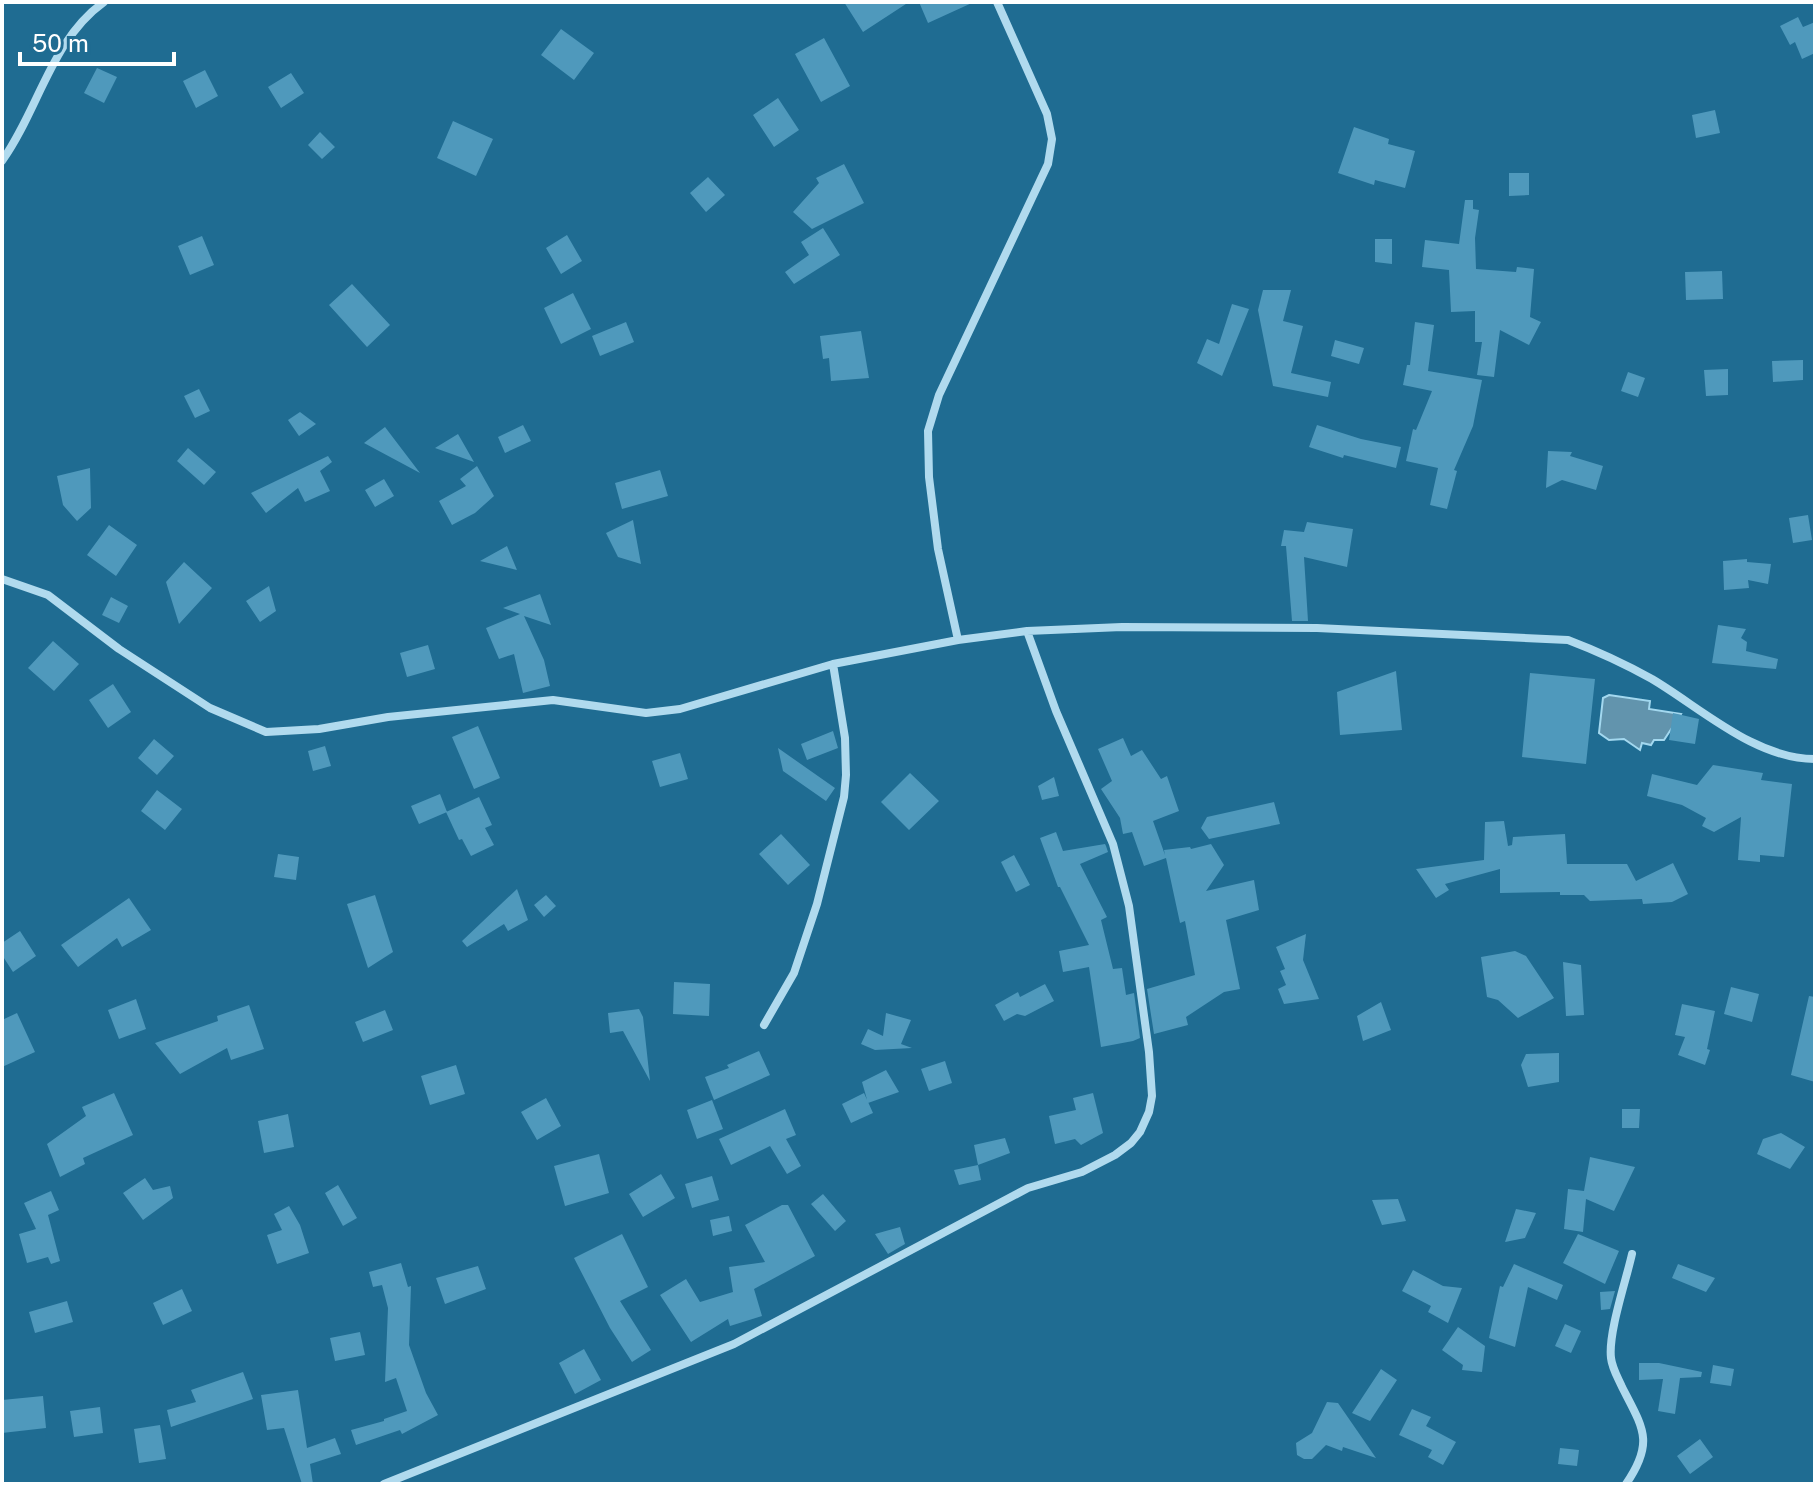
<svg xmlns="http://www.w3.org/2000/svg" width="1817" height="1486" viewBox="0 0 1817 1486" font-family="'Public Sans',sans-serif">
  <rect width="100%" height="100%" fill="#1f6c92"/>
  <!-- water -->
  <path fill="#6294ad" stroke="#a3d8ef" stroke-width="2" d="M1609 695 1650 701 1649 709 1681 714 1664 740H1654L1651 745 1642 743 1640 750 1624 739 1609 740 1599 733 1603 698Z"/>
  <!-- building -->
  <path fill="#4f99bc" d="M844 2H909L863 32Z
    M919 2H974L928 23Z
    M1798 17 1803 27 1815 22V53L1802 59 1795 42 1790 45 1780 26Z
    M561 29 594 53 574 80 541 55Z
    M824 38 850 86 821 102 795 54Z
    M97 68 117 77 104 103 84 93Z
    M205 70 218 96 196 108 183 81Z
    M291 73 304 93 281 108 268 87Z
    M778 98 799 130 774 147 753 115Z
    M1715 110 1720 133 1696 138 1692 115Z
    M453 121 493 139 476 176 437 158Z
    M1354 127 1389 139 1388 144 1415 151 1405 188 1375 180 1374 185 1338 173Z
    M320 132 335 147 322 159 308 145Z
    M844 164 864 203 812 229 793 212 819 183 816 178Z
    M1509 173H1529V195L1509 196Z
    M708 177 725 195 706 212 690 193Z
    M1465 200H1473V209L1479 210 1475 238 1476 269 1516 272 1517 267 1534 269 1530 317 1541 322 1529 345 1500 330 1494 377 1477 375 1482 342H1475V311L1451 312 1449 270 1422 267 1425 240 1459 244Z
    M823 228 840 255 794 284 785 272 809 255 801 242Z
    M567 235 582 261 561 274 546 248Z
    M202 236 214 265 190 275 178 246Z
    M1375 239H1392V264L1375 262Z
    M1722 271 1723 299 1686 300 1685 272Z
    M352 284 390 325 367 347 329 305Z
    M1263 290H1291L1283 321 1303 326 1291 373 1331 382 1328 397 1273 386 1258 310Z
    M573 293 591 329 561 344 544 308Z
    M1232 304 1249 309 1222 376 1197 363 1207 339 1219 344Z
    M626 322 634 342 600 356 592 336Z
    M1415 322 1434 325 1428 371 1482 380 1473 426 1454 470 1457 471 1447 509 1430 505 1438 468 1406 461 1413 429 1416 430 1432 391 1403 385 1407 365H1410Z
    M861 331 869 378 831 381 829 358 823 359 820 336Z
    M1335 340 1364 348 1359 364 1331 356Z
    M1803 360V380L1773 382 1772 361Z
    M1728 369V395L1706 396 1704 370Z
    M1628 372 1645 378 1638 397 1621 391Z
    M199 389 210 411 195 418 184 396Z
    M300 412 316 424 299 436 288 420Z
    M523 425 531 441 505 453 498 437Z
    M1317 425 1361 439 1401 447 1396 468 1344 455 1343 458 1309 447Z
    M385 427 420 473 364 443Z
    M458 434 474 462 435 448Z
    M188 448 216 472 204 485 177 461Z
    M1548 451 1572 452 1570 456 1603 466 1596 490 1562 480 1546 488Z
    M328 456 332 462 320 471 330 491 305 502 298 488 266 513 251 493Z
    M477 466 494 496 475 513 452 525 439 501 466 486 460 479Z
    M90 468 91 508 77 521 63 505 57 476Z
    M660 470 668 496 622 509 615 483Z
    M384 479 394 496 375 507 365 490Z
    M1808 515 1812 540 1793 543 1789 518Z
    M633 520 641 564 618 557 606 533Z
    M1307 522 1353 529 1347 567 1304 557 1308 621H1292L1286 546H1281L1284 530 1304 532Z
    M109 525 137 545 116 576 87 555Z
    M507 546 517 570 480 561Z
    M1747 559V562L1771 564 1768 584 1748 580 1749 588 1724 590 1723 561Z
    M184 562 212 588 179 624 166 582Z
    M269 586 276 611 260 622 246 601Z
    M540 594 551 625 524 616 544 660 550 686 523 693 514 654 499 659 486 628 520 614 503 608Z
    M111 597 128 606 119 623 102 615Z
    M1718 625 1746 629 1741 638 1747 642 1746 651 1778 659 1776 669 1712 663Z
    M53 641 79 664 54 691 28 668Z
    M428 645 435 669 407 677 400 653Z
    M1396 671 1402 730 1340 735 1337 692Z
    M1530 673 1595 679 1586 764 1522 757Z
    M113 684 131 712 108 728 89 700Z
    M1673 713 1699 719 1695 744 1669 740Z
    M478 726 500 778 474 789 452 737Z
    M833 731 838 748 807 760 801 744Z
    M1123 738 1131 756 1142 750 1161 779 1167 776 1179 811 1153 821 1165 855 1164 850 1190 847 1191 849 1211 844 1224 865 1206 891 1254 880 1259 910 1226 920 1240 989 1224 992 1186 1017 1188 1025 1154 1034 1147 989 1195 975 1185 921 1180 923 1166 858 1144 866 1132 832 1123 834 1120 818 1101 789 1112 781 1098 749Z
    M154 739 174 756 157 775 138 758Z
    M325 746 331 766 313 771 308 751Z
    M778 748 835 788 826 801 783 771Z
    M680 753 688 779 660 787 652 761Z
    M1713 765 1763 773 1761 780 1792 784 1784 857 1760 855V862L1738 860 1741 817 1714 832 1702 826 1706 818 1682 805 1647 796 1652 774 1697 785Z
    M910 773 939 801 909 830 881 802Z
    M1054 777 1059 796 1042 800 1038 786Z
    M157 790 182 809 165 830 141 811Z
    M440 794 447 812 419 824 411 806Z
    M479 797 492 825 485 828 494 845 471 856 462 839 459 840 446 812Z
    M1274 802 1280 824 1209 839 1201 828 1207 817Z
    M1504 821 1508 846 1512 845 1513 837 1565 834 1567 864H1627L1636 881 1673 863 1688 894 1672 902 1643 904 1642 899 1590 901 1584 895H1560V892L1500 893V869L1445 884 1449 890 1436 898 1416 869 1484 860 1485 822Z
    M1056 832 1063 851 1105 844 1106 846 1108 852 1080 864 1107 917 1101 920 1113 969 1122 968 1126 995 1134 993 1140 1038 1133 1041 1101 1047 1089 967 1063 972 1059 951 1089 945 1060 887H1058L1040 838Z
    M781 834 810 865 788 885 759 854Z
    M278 854 299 857 296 880 274 877Z
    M1014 855 1030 885 1016 892 1001 862Z
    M517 889 528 920 508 931 504 924 467 947 462 941Z
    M375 895 393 952 368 968 347 904Z
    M546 895 556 906 544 917 534 905Z
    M129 898 151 930 122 947 117 938 78 967 61 945Z
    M20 931 36 956 13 972 2 955V943Z
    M1306 934 1303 960 1319 999 1284 1004 1278 989 1286 985 1280 971 1285 969 1276 947Z
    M1515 951 1526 956 1554 998 1518 1018 1498 1000 1487 997 1481 957Z
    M1563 962 1581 965 1584 1015 1566 1016Z
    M674 982 710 984 709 1016 673 1014Z
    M1045 984 1054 1001 1025 1016 1017 1014 1004 1021 995 1005 1018 992 1020 997Z
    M1731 987 1759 994 1752 1022 1724 1014Z
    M1809 996 1815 997V1082L1791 1075Z
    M136 999 146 1029 119 1039 108 1010Z
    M1381 1002 1391 1030 1363 1041 1357 1016Z
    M1682 1004 1715 1011 1707 1049 1710 1050 1705 1065 1678 1055 1685 1037 1675 1035Z
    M249 1005 264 1049 231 1060 227 1048 180 1074 155 1043 218 1021 217 1016Z
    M639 1009 643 1017 650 1081 623 1031 610 1033 608 1013Z
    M385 1010 393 1030 363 1042 355 1022Z
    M17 1013 35 1052 2 1067V1020Z
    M886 1013 911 1020 901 1044 912 1048 875 1050 861 1044 868 1029 883 1036Z
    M759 1051 770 1075 714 1100 705 1077 729 1068 727 1065Z
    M1559 1053V1082L1528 1087 1521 1065 1526 1054Z
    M945 1061 952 1083 929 1091 921 1069Z
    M456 1065 465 1094 430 1105 421 1076Z
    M886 1070 899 1092 868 1103 862 1082Z
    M114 1093 133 1135 83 1158 85 1164 60 1177 47 1144 86 1116 82 1107Z
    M864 1093 873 1113 851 1123 842 1104Z
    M1093 1093 1103 1133 1081 1145 1075 1139 1055 1144 1049 1116 1076 1110 1073 1098Z
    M546 1098 561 1126 537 1140 521 1112Z
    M712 1100 723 1129 697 1139 687 1110Z
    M785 1109 796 1135 786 1139 801 1166 787 1174 770 1146 731 1165 719 1139Z
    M1622 1109H1640L1639 1128H1622Z
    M288 1114 294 1147 264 1153 258 1121Z
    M1781 1133 1805 1147 1790 1169 1757 1154 1763 1139Z
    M1005 1138 1010 1153 978 1165 974 1145Z
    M599 1154 609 1193 565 1206 554 1166Z
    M1590 1157 1635 1167 1614 1211 1586 1199 1583 1232 1564 1229 1568 1189 1584 1191Z
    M978 1165 981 1180 959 1185 954 1170Z
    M661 1174 675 1198 643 1217 629 1194Z
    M712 1176 719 1200 692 1208 685 1184Z
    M145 1178 153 1190 170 1186 173 1198 143 1220 123 1193Z
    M338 1185 357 1218 343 1226 325 1193Z
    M51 1191 59 1210 48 1215 60 1261 51 1264 48 1257 27 1263 19 1234 36 1229 24 1203Z
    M823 1194 846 1221 835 1231 811 1204Z
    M1398 1199 1406 1221 1382 1225 1372 1200Z
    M782 1205H788L815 1256 754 1289 762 1316 730 1326 728 1319 691 1342 660 1295 686 1279 700 1302 733 1292 729 1267 765 1262 745 1225Z
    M289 1206 300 1225 309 1253 277 1264 267 1235 282 1230 274 1214Z
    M1516 1209 1536 1213 1525 1238 1505 1242Z
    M729 1216 732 1231 713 1236 710 1220Z
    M900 1227 905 1244 888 1254 875 1234Z
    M622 1234 648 1287 620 1301 651 1350 632 1362 610 1328 574 1258Z
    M1578 1234 1619 1251 1605 1284 1563 1263Z
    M401 1263 408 1287 411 1286 409 1345 426 1393 438 1415 402 1434 400 1430 356 1445 351 1430 384 1421V1419L407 1411 396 1378 385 1382 388 1308 382 1285 373 1287 369 1272Z
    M1514 1264 1563 1285 1557 1300 1528 1287 1515 1347 1489 1338 1500 1286 1503 1287Z
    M1678 1264 1715 1278 1706 1292 1672 1278Z
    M478 1266 486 1289 445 1304 436 1278Z
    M1413 1270 1443 1286 1462 1288 1448 1323 1428 1312 1431 1306 1402 1291Z
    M182 1289 192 1311 163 1325 153 1303Z
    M1615 1291 1610 1309 1601 1310 1600 1292Z
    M67 1301 73 1322 35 1333 29 1312Z
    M1565 1324 1581 1331 1571 1353 1555 1346Z
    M1458 1327 1485 1346 1482 1372 1462 1370 1463 1365 1442 1350Z
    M360 1332 365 1355 335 1361 330 1338Z
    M584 1349 601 1380 575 1394 559 1363Z
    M1639 1363H1659L1702 1372 1701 1377 1680 1378 1675 1414 1658 1411 1663 1379 1639 1380Z
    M1713 1365 1734 1369 1731 1386 1710 1383Z
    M1381 1369 1397 1380 1370 1421 1352 1413Z
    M243 1372 253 1399 171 1427 167 1410 196 1402 191 1390Z
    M298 1390 307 1448 335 1438 341 1454 310 1464 313 1484H302L284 1428 267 1430 261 1395Z
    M43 1396 46 1428 2 1433V1400Z
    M1327 1402 1338 1403 1376 1458 1343 1447 1342 1451 1326 1445 1312 1459H1304L1297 1455 1296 1443 1312 1433Z
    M100 1407 103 1433 74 1437 70 1411Z
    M1412 1409 1431 1417 1426 1426 1456 1442 1443 1465 1428 1457 1432 1450 1399 1435Z
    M160 1425 166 1459 139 1463 134 1429Z
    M1700 1439 1713 1457 1690 1474 1677 1456Z
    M1560 1448 1579 1450 1577 1466 1558 1464Z"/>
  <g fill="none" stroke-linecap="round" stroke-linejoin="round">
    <!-- street -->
    <path stroke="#b0daee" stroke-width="8" d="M2 161C39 109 51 40 104 2
      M2 579 48 595 119 649 210 708 266 732 319 729 388 717 553 700 646 713 680 709 833 664 958 640 1027 631 1122 627 1317 628 1568 640C1597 651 1625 664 1652 679 1701 708 1755 759 1815 759
      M958 640 938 549 929 477 928 431 939 395 1048 164 1052 139 1047 114 997 2
      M764 1025 794 973 817 904 844 797 846 775 845 738 833 664
      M384 1484 734 1344 1028 1188 1082 1172 1115 1155 1131 1143 1140 1132 1149 1112 1152 1096 1149 1052 1129 906 1113 844 1056 711 1027 631
      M1626 1484C1655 1442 1643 1428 1622 1387 1618 1378 1612 1368 1611 1358 1608 1333 1626 1281 1632 1254"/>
  </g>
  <!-- border -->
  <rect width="1817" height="1486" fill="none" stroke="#ffffff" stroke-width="8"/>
  <!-- scale -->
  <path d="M20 52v12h154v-12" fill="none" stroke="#ffffff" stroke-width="4"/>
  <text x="32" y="52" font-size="24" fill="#ffffff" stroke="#1f6c92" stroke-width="6" paint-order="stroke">50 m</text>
</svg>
